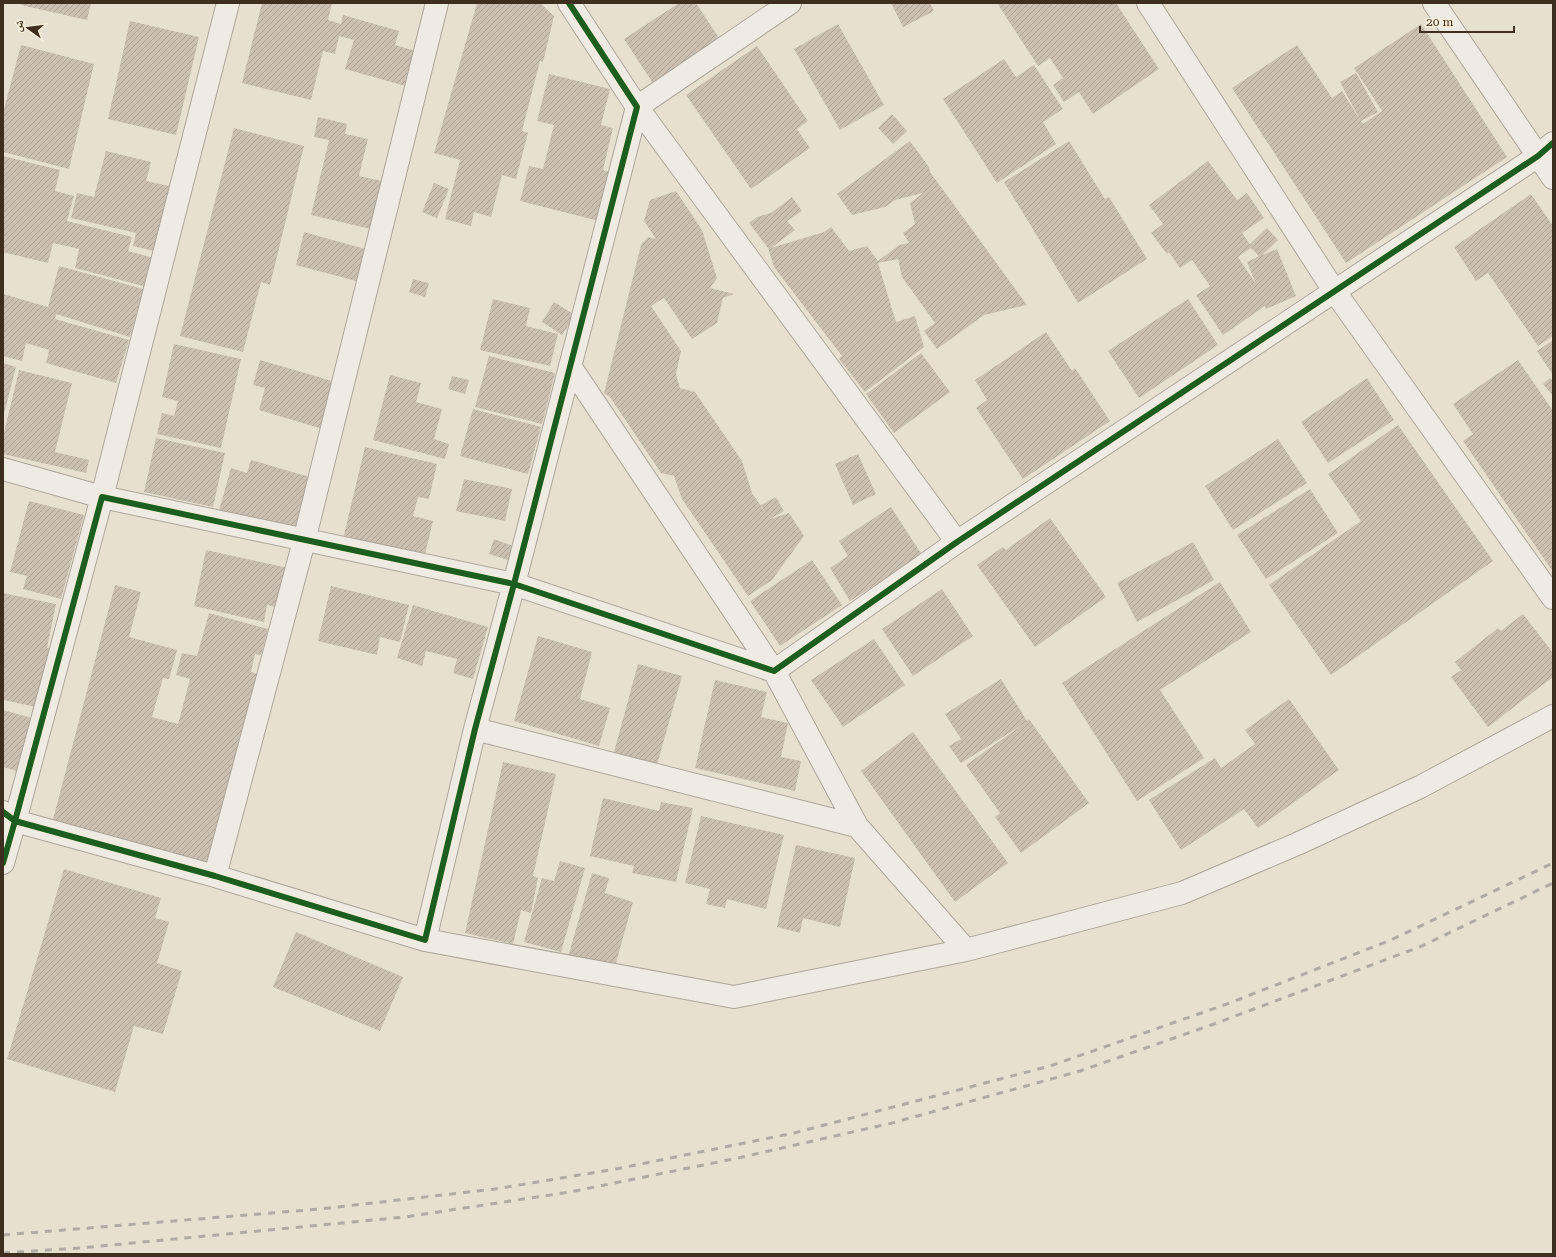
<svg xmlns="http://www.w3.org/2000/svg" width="1556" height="1257" viewBox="0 0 1556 1257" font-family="'Roboto Serif','Noto Naskh Arabic',serif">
  <defs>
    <pattern id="building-hatch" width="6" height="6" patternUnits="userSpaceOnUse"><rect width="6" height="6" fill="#cbbfb2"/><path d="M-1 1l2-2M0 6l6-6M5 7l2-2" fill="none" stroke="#afa499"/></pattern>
  </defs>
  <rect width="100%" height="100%" fill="#e7e0d1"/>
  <!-- building -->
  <path fill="url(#building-hatch)" fill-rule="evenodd" d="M22 3H91L87 20 21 5Z
    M262 3H332L328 20 341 24 343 15 399 31 395 45 419 52 409 87 345 69 354 40 339 36 335 54 323 51 311 100 242 83Z
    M477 3H540L554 16 543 62 540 61 522 131 528 133 516 179 502 175 491 217 474 212 471 226 445 219 460 160 434 153Z
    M679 3H696L723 44 656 88 624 39Z
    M891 3H930L934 11 903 27Z
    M997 3H1116L1159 69 1093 114 1079 92 1064 102 1053 85 1063 78 1050 58 1038 66Z
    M130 21 199 37 176 135 108 119Z
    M838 24 884 105 840 130 794 49Z
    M1421 24 1507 157 1346 263 1232 88 1297 45 1332 98 1342 91 1360 120 1340 82 1356 73 1378 112 1361 121 1363 124 1382 111 1354 68Z
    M21 45 94 64 69 169 3 152V113Z
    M757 46 808 121 797 129 810 148 751 189 686 95Z
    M1004 59 1016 77 1034 65 1063 109 1043 122 1056 144 997 183 943 99Z
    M549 74 610 89 601 125 613 128 603 170 611 172 599 221 520 201 529 166 543 169 554 125 537 121Z
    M892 114 907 131 893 144 878 128Z
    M318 117 347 124 345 134 368 139 359 176 386 182 375 230 311 215 329 140 314 137Z
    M234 128 304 146 270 285 261 282 243 352 180 336Z
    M910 141 929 167 930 172 1027 305 984 315 937 349 924 331 935 323 902 277 898 259 878 263 896 322 915 316 924 347 865 392 839 359 842 356 774 267 768 248 749 223 757 217 771 213 792 197 802 211 787 221 795 230 771 248 824 232 831 227 849 251 867 246 878 261 899 245 909 243 903 233 915 224 910 203 923 193 895 200 885 207 852 215 837 194Z
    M1069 141 1105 199 1109 197 1147 259 1078 303 1004 182Z
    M106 151 151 162 146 181 174 187 158 252 133 246 136 233 71 218 77 193 94 197Z
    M3 156 60 170 55 191 74 196 67 221 132 237 128 251 154 258 147 287 75 268 79 249 53 243 48 263 3 252Z
    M1208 161 1237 200 1247 193 1264 218 1242 233 1250 244 1267 228 1278 240 1262 255 1277 249 1296 296 1266 309 1265 306 1223 335 1196 295 1210 286 1192 260 1180 268 1169 252 1167 254 1151 233 1163 224 1149 205ZM1251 248 1259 256 1247 262 1256 284 1238 257Z
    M434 183 449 189 437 218 422 212Z
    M676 191 702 230 717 278 710 288 734 294 723 298 717 323 692 339 664 298 651 306 681 351 676 374 680 388 695 392 742 461 752 493 765 512 761 505 776 497 784 511 770 519 789 513 804 536 772 580 748 596 682 499 674 476 661 473 610 397 604 393 641 245 648 237 656 239 644 221 650 200Z
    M1531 194 1553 226V336L1538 346 1488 273 1476 281 1454 247Z
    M304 232 365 249 356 281 296 265Z
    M59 266 143 289 130 337 56 314 55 319 129 340 116 383 46 363 49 350 26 343 22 361 3 356V294L48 307Z
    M413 279 429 283 425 297 409 292Z
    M493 299 530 308 526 326 558 334 550 366 480 350Z
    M1188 299 1218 345 1139 398 1108 351Z
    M554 302 575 315 562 335 542 322Z
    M1046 332 1072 371 1075 368 1110 421 1023 479 976 408 987 400 975 380Z
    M1553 340V375L1537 351Z
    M174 344 241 359 221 448 157 434 162 413 174 416 178 401 162 397Z
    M921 353 950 392 894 433 866 394Z
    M489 356 555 373 542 424 475 407Z
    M260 360 339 383 326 430 259 410 265 388 253 385Z
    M1518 360 1553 411V572L1463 441 1473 434 1453 404Z
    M3 363 16 367 4 414H3Z
    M19 370 72 383 55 452 89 460 86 473 3 454V437Z
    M390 375 421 383 416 402 442 409 434 439 449 444 445 459 373 440Z
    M452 376 469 380 465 394 448 389Z
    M1367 378 1394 420 1328 463 1301 422Z
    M1550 378 1553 381V396L1543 384Z
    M473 409 541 427 528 474 460 456Z
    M1398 425 1493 561 1331 675 1269 585 1361 521 1328 474Z
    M156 438 225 453 213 507 144 492Z
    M1278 439 1307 483 1233 530 1205 486Z
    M365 447 437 464 429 499 418 497 413 516 433 521 423 562 342 543Z
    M858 454 876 494 853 505 835 464Z
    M251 460 313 478 297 535 218 514 231 468 247 473Z
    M464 479 512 489 505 521 456 511Z
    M1310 489 1338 533 1266 579 1237 535Z
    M29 501 84 515 61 599 23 589 27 576 10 572Z
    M891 507 922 555 850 601 830 568 848 556 839 541Z
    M1050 518 1106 597 1035 647 977 565 1003 547 1006 550Z
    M494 539 513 546 508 560 489 554Z
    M1193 542 1214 580 1137 622 1117 583Z
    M206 550 288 568 280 608 267 605 264 622 194 606Z
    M812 560 842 605 780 646 750 601Z
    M1220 582 1251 632 1160 690 1204 758 1137 801 1062 683Z
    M115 585 141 592 129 637 177 650 169 679 163 678 152 717 178 724 190 679 176 675 182 653 197 656 209 613 268 629 261 655 255 654 251 672 262 676 212 866 52 823Z
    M331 586 409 605 400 642 380 637 377 655 318 641Z
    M942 589 973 636 913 676 882 629Z
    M3 593 56 604 47 648 53 649 41 708 3 700Z
    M413 605 488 627 473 679 453 673 457 659 426 651 422 666 397 658Z
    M1523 614 1553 653V677L1488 727 1451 677 1461 670 1455 662 1498 628 1501 631Z
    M538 636 592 652 580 699 610 708 599 746 514 721Z
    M874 639 905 685 843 727 811 680Z
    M638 664 682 676 657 765 614 752Z
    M1001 679 1027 721 1029 719 1089 803 1021 853 995 817 1000 813 966 765 1025 723 961 763 949 746 961 739 945 714Z
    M715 680 767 692 761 717 788 723 781 757 801 761 795 791 695 768Z
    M1289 699 1339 770 1258 828 1244 809 1181 850 1149 800 1215 758 1221 768 1255 744 1245 730Z
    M3 710 32 718 17 771 3 767Z
    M913 732 1008 863 955 902 861 771Z
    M503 762 556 774 533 876 538 878 531 913 521 910 513 944 465 933Z
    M603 798 659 811 661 802 693 808 676 882 632 873 634 866 590 856Z
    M701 816 784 835 766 909 727 899 725 908 706 904 710 889 685 883Z
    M796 845 855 858 840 927 803 918 800 933 777 927Z
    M560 861 585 868 561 952 524 942 542 878 554 881Z
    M64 869 161 898 155 918 169 922 157 963 182 971 163 1034 134 1026 115 1092 7 1059Z
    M592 873 609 878 605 893 633 902 614 970 568 957Z
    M296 932 403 977 380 1031 273 987Z"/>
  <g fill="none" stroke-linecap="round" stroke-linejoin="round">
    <defs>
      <path id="street" d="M569 3 637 107 514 584 774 671 957 542 1538 156 1553 143
        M790 3 637 107 957 542
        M1148 3 1335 292 1553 598
        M1434 3 1553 178
        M570 366 774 671 857 826 966 950
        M3 469 102 497 228 3
        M475 729 857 826
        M3 812 15 821 215 876 425 940 475 729 514 584 102 497 15 821 3 863
        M215 876 304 541 437 3
        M425 940 734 997 966 950 1182 893 1297 844 1420 787 1553 716"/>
    </defs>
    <!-- street casing -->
    <use href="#street" stroke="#ada599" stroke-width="24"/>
    <!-- street -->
    <use href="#street" stroke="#efebe3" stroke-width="22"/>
    <!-- rail -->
    <path stroke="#afaaa2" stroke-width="3" stroke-dasharray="7 7" stroke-linecap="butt" d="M3 1235 320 1209 495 1189 616 1169 794 1133 1050 1066 1227 1004 1391 940 1553 863
      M3 1253 80 1248 405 1217 570 1192 738 1158 892 1123 1080 1071 1214 1024 1422 946 1553 883"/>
    <defs>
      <path id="cycleway" d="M569 3 637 107 514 584 774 671 957 542 1538 156 1553 143
        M3 812 15 821 215 876 425 940 475 729 514 584 102 497 15 821 3 863"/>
    </defs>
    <!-- cycleway casing -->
    <use href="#cycleway" stroke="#f7eed8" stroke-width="8"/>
    <!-- cycleway -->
    <use href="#cycleway" stroke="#1b5e20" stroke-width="6"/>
  </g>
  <!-- border -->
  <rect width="1556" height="1257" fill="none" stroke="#3d2e20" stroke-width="8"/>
  <!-- north arrow -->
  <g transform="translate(28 28) rotate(284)" stroke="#f7eed8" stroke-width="3" paint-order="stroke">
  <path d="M0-3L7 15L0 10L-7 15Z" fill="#3d2e20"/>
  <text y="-6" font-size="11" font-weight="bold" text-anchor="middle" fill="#3d2e20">ش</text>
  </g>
  <!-- scale -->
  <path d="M1420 26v6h94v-6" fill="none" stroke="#3d2e20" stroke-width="2"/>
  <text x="1426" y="26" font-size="12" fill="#3d2e20" stroke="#f7eed8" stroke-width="3" paint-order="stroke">20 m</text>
</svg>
